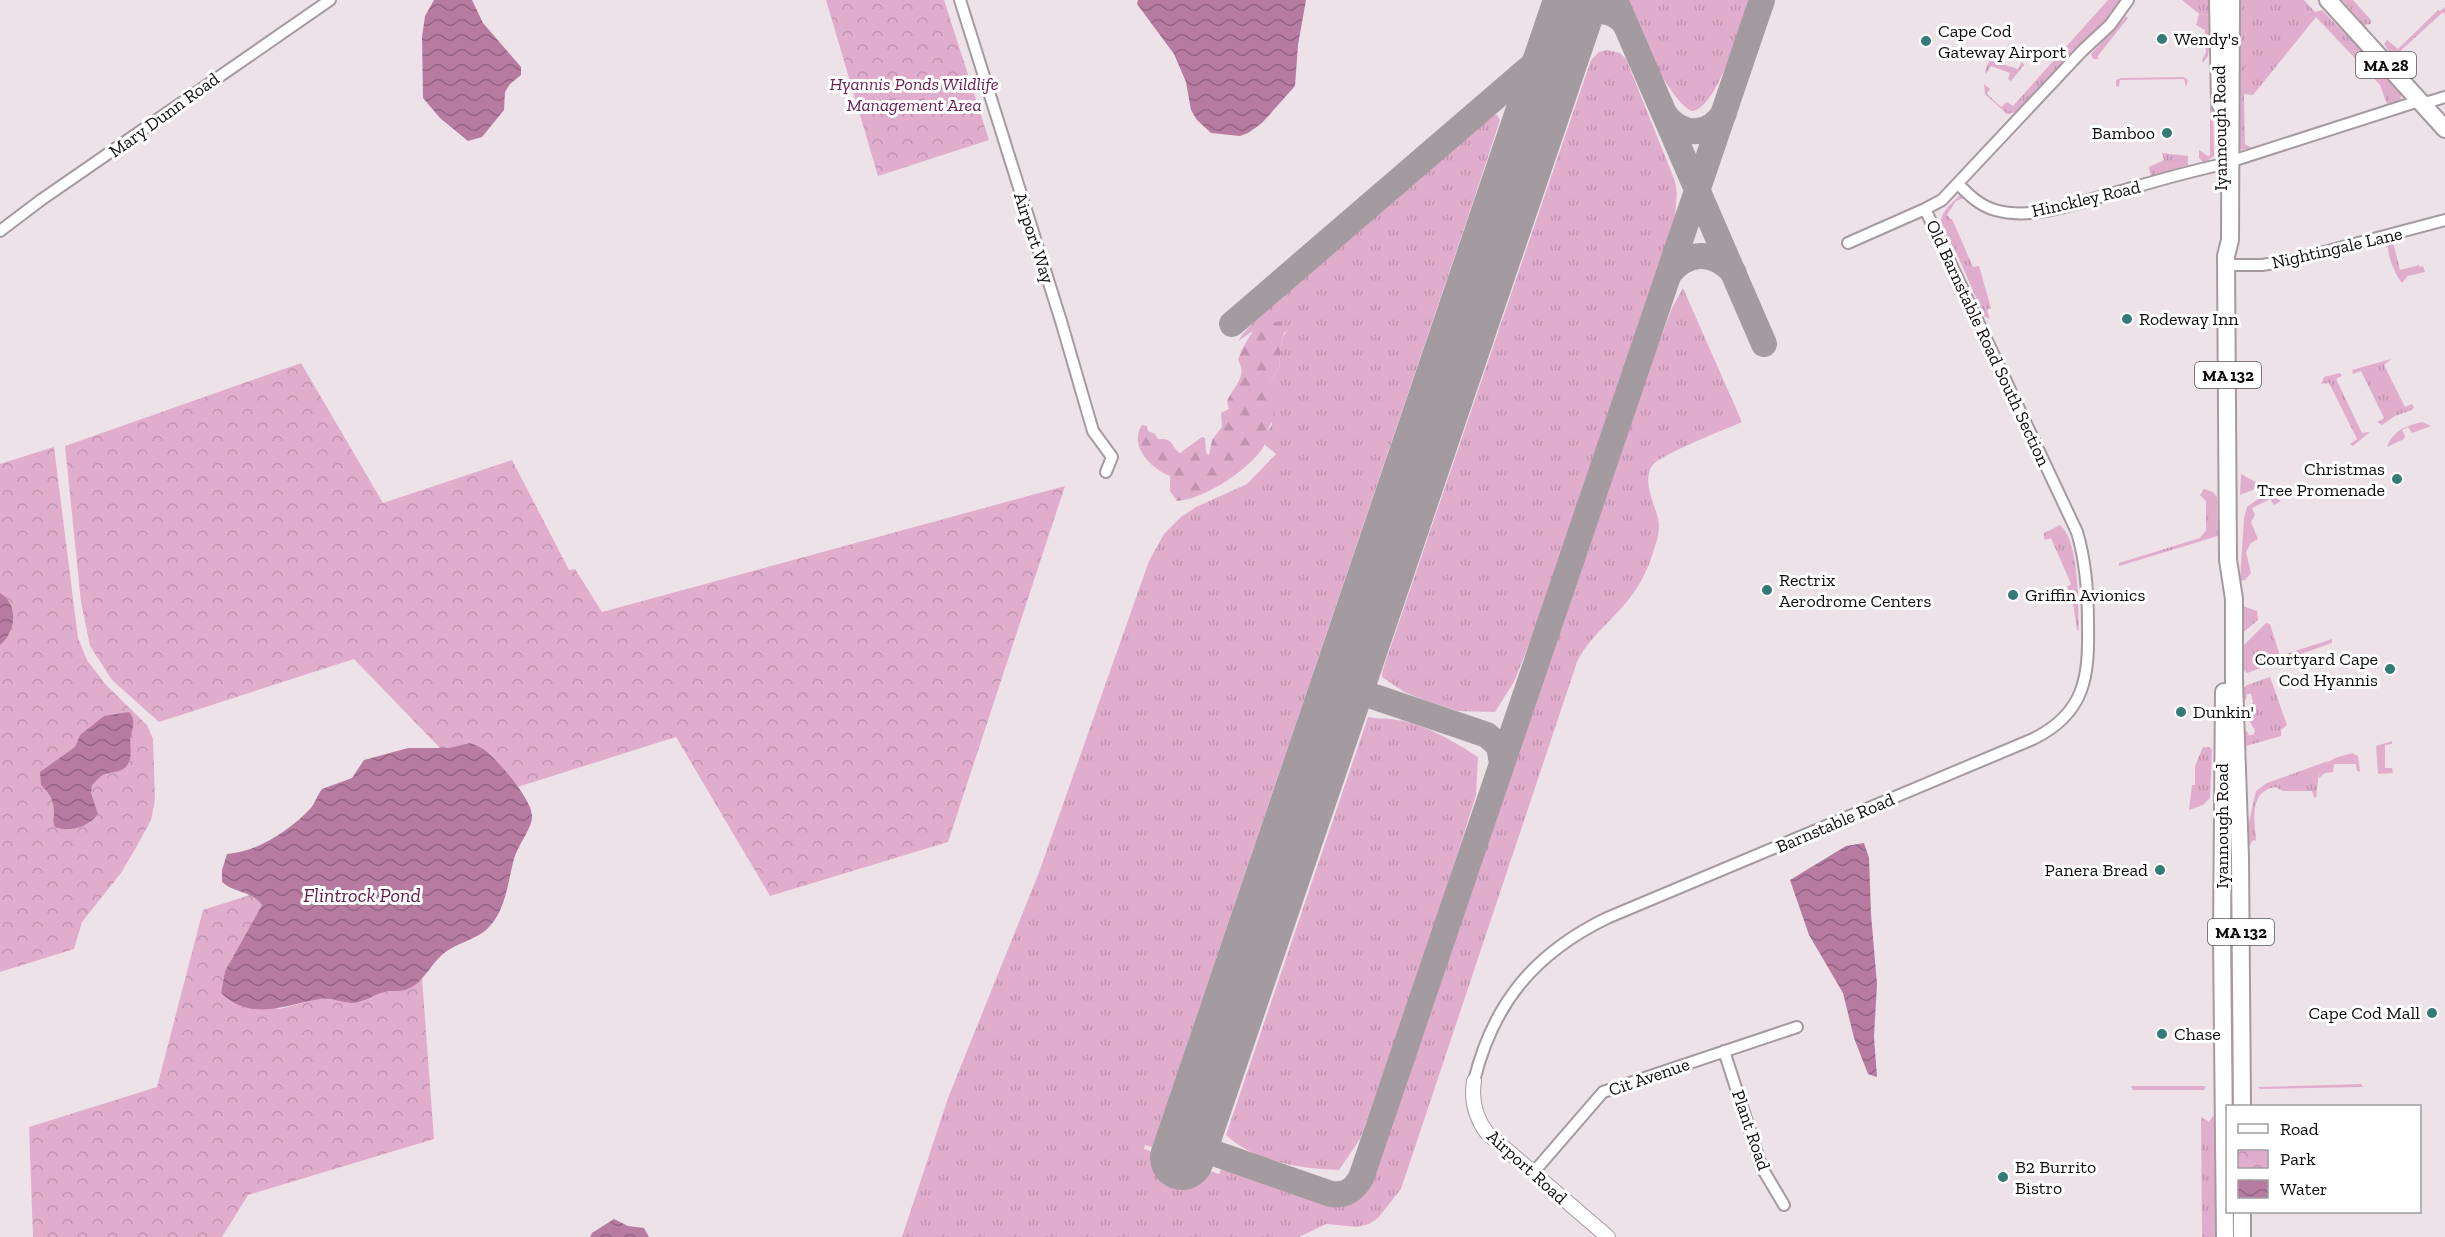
<svg xmlns="http://www.w3.org/2000/svg" width="2445" height="1237" viewBox="0 0 2445 1237" font-family="'Zilla Slab',serif">
  <defs>
    <pattern id="grass-tufts" width="24" height="20" patternUnits="userSpaceOnUse" patternTransform="scale(1.5)"><rect width="24" height="20" fill="#e1adcd"/><path d="M3 7l-1-3M5 7V3M7 7l1-3M15 17l-1-3M17 17v-4M19 17l1-3" fill="none" stroke="#c094af"/></pattern>
    <pattern id="forest-firs" width="22" height="20" patternUnits="userSpaceOnUse" patternTransform="scale(1.5)"><rect width="22" height="20" fill="#e1adcd"/><path d="M5 1l3.5 6h-7zM16 11l3.5 6h-7z" fill="#c094af"/></pattern>
    <pattern id="park-crowns" width="20" height="18" patternUnits="userSpaceOnUse" patternTransform="scale(1.5)"><rect width="20" height="18" fill="#e1adcd"/><path d="M2 6a3 3 0 1 1 6 0M12 15a3 3 0 1 1 6 0" fill="none" stroke="#c094af"/></pattern>
    <pattern id="water-waves" width="16" height="10" patternUnits="userSpaceOnUse" patternTransform="scale(1.5)"><rect width="16" height="10" fill="#b77ba2"/><path d="M0 5q4-4 8 0t8 0" fill="none" stroke="#936382"/></pattern>
  </defs>
  <rect width="100%" height="100%" fill="#eee2e9"/>
  <!-- grass -->
  <path fill="url(#grass-tufts)" d="M1627 0H1750C1742 21 1716 113 1691 111 1667 97 1636 27 1627 0Z
    M2108 0H2121L2115 13 2098 33 2080 44 2017 112 2007 114 1985 94 1984 84 1990 89 1987 94 2001 107 2007 102 2013 106Z
    M2182 0H2212V16L2199 14Z
    M2238 0H2304L2315 12 2322 10 2402 93 2400 101 2387 104 2380 85 2316 17 2253 95 2244 94 2245 144 2252 148 2239 150Z
    M2342 0H2353L2371 20V24L2364 25Z
    M2445 7V15L2443 12 2396 55 2392 56 2384 44 2387 40 2398 49 2438 10 2440 11Z
    M1607 50 1620 53 1626 59 1675 181 1677 193 1675 217 1656 278 1546 601 1514 682 1495 712 1458 711 1430 702 1404 692 1382 677 1383 669 1591 60 1599 52Z
    M1993 52 1992 61 2018 69 2022 62 2024 65 2011 81 2008 79 2010 73 1991 66 1986 74 1985 71Z
    M1493 115H1497L1500 120 1474 199 1152 1147 1145 1145 1144 1149 1160 1154 1162 1151 1202 1165V1168L1219 1174 1221 1169 1328 1205 1349 1204 1367 1192 1646 377 1672 308 1683 288 1742 422C1726 429 1659 455 1652 466 1641 482 1657 507 1659 524 1659 531 1658 539 1655 546 1650 565 1641 584 1629 599 1612 621 1589 637 1577 662L1401 1189 1378 1218 1369 1224 1357 1227 1326 1224 1299 1237H902L948 1098 1038 875 1149 561 1164 534 1181 517 1196 507 1247 484 1276 454 1265 445 1266 433 1272 425 1269 384 1279 368 1282 338 1286 332 1273 325 1253 331 1238 341 1242 335 1259 316Z
    M2162 153 2188 156V165L2151 176 2149 167 2164 160Z
    M1960 195 1963 198 1956 201 1947 215 1953 221 1973 267 1979 266 1991 308 1987 310 1990 319 1984 316 1957 254 1940 225C1942 210 1949 206 1960 195Z
    M2389 242H2393L2400 270 2419 265 2420 267 2423 266 2425 272 2408 276 2402 283C2395 275 2385 251 2389 242Z
    M2391 359 2384 365 2405 407 2412 404 2414 407 2412 410 2395 416 2382 425 2377 422 2384 418 2361 371 2353 374 2352 370Z
    M2340 373 2342 376 2336 379 2362 433 2370 432 2353 446 2350 444 2357 439 2329 383 2321 384 2324 377Z
    M2204 489 2213 492 2217 497 2218 536 2119 566V563L2200 538 2206 530V501L2200 495Z
    M2060 525C2080 541 2078 607 2079 631L2077 630 2073 602 2067 587 2071 584 2051 538 2045 540 2044 538V533Z
    M2240 605 2257 611 2258 620 2240 635Z
    M2266 623 2270 624 2280 656 2332 639V643L2247 673 2244 670V645Z
    M2270 677 2287 725 2281 730V736L2246 746 2244 744 2243 733 2247 731 2249 735H2253L2255 731 2250 722V706L2253 702 2251 694H2247L2246 700H2244L2242 689 2247 685Z
    M1368 717C1375 719 1384 718 1391 719 1423 723 1452 740 1478 757L1476 795 1424 960 1360 1139 1339 1170C1301 1169 1255 1162 1226 1135Z
    M2203 747H2210L2212 750 2210 798 2203 805 2189 810 2192 785H2195V766Z
    M2328 761 2319 773 2316 798 2314 797 2312 791H2283L2275 787C2248 792 2255 821 2256 841L2253 840 2248 848V826L2256 791 2267 783Z
    M2213 1116 2215 1120 2217 1237H2202L2201 1117 2209 1122Z"/>
  <!-- forest -->
  <path fill="url(#forest-firs)" d="M1279 321 1287 327 1282 338 1279 368 1269 384C1270 393 1275 402 1275 411 1275 420 1269 425 1267 432 1265 437 1267 441 1264 446 1250 469 1205 499 1177 501L1170 491V476C1151 469 1128 445 1142 425L1147 426 1148 431 1155 434 1158 439C1175 438 1170 446 1180 453L1202 437 1205 438 1206 453 1209 455 1212 440 1222 427 1221 413 1229 409 1227 401C1234 386 1248 376 1238 360L1242 349 1253 331Z"/>
  <!-- park -->
  <path fill="url(#park-crowns)" d="M826 0H944L989 140 878 176Z
    M301 363 383 503 512 460 569 570 575 569 602 612 1065 486 948 842 770 896 676 737 483 798 438 746 354 659 159 722 112 680 90 646 81 602 65 446Z
    M54 447 78 638 87 660 106 685 147 725 153 739 155 800 151 820 137 846 121 873 82 922 74 949 0 972V464Z
    M250 895 257 899 262 905 225 971 221 993 279 1009 322 998H335L349 1003 361 1002 384 992 409 989 422 978 434 1139 248 1195 222 1237H33L29 1127 157 1087 203 910Z"/>
  <!-- garden -->
  <path fill="#e1adcd" d="M2199 14 2212 16 2208 56 2203 63 2202 60 2206 52 2205 30 2196 25Z
    M2126 16 2128 18 2097 57 2099 59H2093L2091 54Z
    M2184 77 2188 80 2186 87 2184 79 2120 80 2119 87 2116 86V80L2121 78Z
    M2210 107 2213 110 2214 156 2204 163 2199 158V150L2208 156 2210 155Z
    M2422 422 2431 426 2412 433 2408 427 2402 430 2405 436 2404 439 2387 447C2393 430 2406 426 2422 422Z
    M2241 474 2259 484 2260 487 2240 495Z
    M2258 499 2276 498 2281 501 2274 505 2270 499 2252 508 2255 515 2251 522 2258 539 2251 543 2246 552 2251 573 2245 580 2240 581 2244 518 2247 507Z
    M2392 741V744L2385 745V768H2392L2393 773 2378 774 2376 746Z
    M2352 753 2358 756 2360 772 2357 771 2356 764H2334L2333 772 2325 773 2319 778C2318 761 2339 757 2352 753Z
    M2361 1084 2363 1087 2260 1089 2258 1087Z
    M2133 1086H2204L2206 1087 2204 1090H2133L2131 1087Z"/>
  <!-- water -->
  <path fill="url(#water-waves)" d="M434 0H472L483 23 521 67V75L510 84 505 92 504 110 482 137 468 141 440 118 423 98 422 37 425 16Z
    M1138 0H1306L1298 45 1295 86 1262 123 1248 133 1240 136 1211 133 1197 120 1191 110 1186 82 1174 54 1137 4Z
    M0 593C19 604 16 632 0 645Z
    M129 712C136 719 133 726 131 735 129 742 132 751 130 759 125 775 113 770 103 775 99 777 95 782 92 785L91 793 98 814C88 827 70 833 55 827 52 821 54 819 54 812 54 799 49 793 41 785L40 772 75 747 80 735 104 716Z
    M470 743C475 745 481 747 486 751 499 762 533 800 532 817 532 829 516 847 513 863 508 883 505 910 490 926 478 940 457 942 443 954 431 964 423 983 408 989 401 992 392 990 385 992 373 995 364 1003 351 1003 340 1002 331 997 320 999 285 1005 251 1022 221 993L225 971 262 905C252 891 234 893 222 882V870L227 854C257 852 289 831 310 809 315 804 317 795 322 789L352 778 364 760 408 748H449Z
    M1864 843 1869 858 1871 914 1877 984 1874 1037 1877 1077 1868 1074 1854 1038 1843 993 1809 935 1790 880 1846 846Z
    M614 1219 628 1226 644 1228 649 1237H590L592 1233Z"/>
  <g fill="none" stroke-linecap="round" stroke-linejoin="round">
    <!-- taxiway -->
    <path stroke="#a49ba0" stroke-width="26" d="M1615 0 1764 344
      M1565 32C1582 14 1606 0 1625 24
      M1665 115C1682 137 1709 137 1724 113
      M1668 275C1687 250 1714 250 1734 273
      M1232 324 1563 39
      M1352 659C1352 674 1353 684 1366 694
      M1333 712 1351 696 1366 694 1487 735 1499 746 1502 763
      M1188 1144 1331 1194C1345 1196 1354 1190 1361 1178L1762 0"/>
    <!-- runway -->
    <path stroke="#a49ba0" stroke-width="64" d="M1182 1158 1576 0"/>
    <defs>
      <path id="minor" d="M960 0 1061 321 1093 431 1112 457 1106 472
        M2422 104 2445 97
        M2229 162 2419 101
        M1958 184C1969 195 1980 206 1995 210 2030 220 2066 206 2100 197 2140 186 2180 173 2220 165
        M0 231 41 200 330 0
        M1848 243 1925 209 1942 200 2082 51 2110 25 2128 0
        M2227 265H2262L2294 260 2445 220
        M1724 1051 1762 1168 1784 1205
        M1474 1081C1493 1003 1535 953 1607 918L2033 739C2086 713 2089 676 2088 623 2088 591 2086 562 2077 532L1925 209
        M1533 1173 1603 1092 1797 1027"/>
      <path id="tertiary" d="M1474 1081C1471 1100 1475 1117 1487 1133L1608 1237"/>
      <path id="primary" d="M2218 0 2220 104
        M2231 0 2230 240 2226 256 2228 560 2234 599V682L2240 857 2242 1106
        M2328 0 2445 129
        M2224 692 2222 935 2225 1237
        M2242 1237V1212"/>
    </defs>
    <!-- minor casing -->
    <use href="#minor" stroke="#a59aa0" stroke-width="14"/>
    <!-- tertiary casing -->
    <use href="#tertiary" stroke="#a59aa0" stroke-width="16"/>
    <!-- primary casing -->
    <use href="#primary" stroke="#a59aa0" stroke-width="20"/>
    <!-- minor -->
    <use href="#minor" stroke="#fff" stroke-width="10"/>
    <!-- tertiary -->
    <use href="#tertiary" stroke="#fff" stroke-width="14"/>
    <!-- primary -->
    <use href="#primary" stroke="#fff" stroke-width="16"/>
  </g>
  <!-- markers -->
  <g fill="#337b78" stroke="#fff" stroke-width="2">
    <circle cx="2162" cy="39" r="6"/>
    <circle cx="1926" cy="41" r="6"/>
    <circle cx="2167" cy="133" r="6"/>
    <circle cx="2127" cy="319" r="6"/>
    <circle cx="2397" cy="479" r="6"/>
    <circle cx="1767" cy="590" r="6"/>
    <circle cx="2013" cy="595" r="6"/>
    <circle cx="2390" cy="669" r="6"/>
    <circle cx="2181" cy="712" r="6"/>
    <circle cx="2160" cy="870" r="6"/>
    <circle cx="2432" cy="1013" r="6"/>
    <circle cx="2162" cy="1034" r="6"/>
    <circle cx="2003" cy="1177" r="6"/>
  </g>
  <g text-anchor="middle" stroke-width="6" stroke-linejoin="round" paint-order="stroke">
    <!-- shield labels -->
    <g fill="#fff" stroke="#585556" stroke-width="1.5">
      <rect x="2356" y="52" width="60" height="26" rx="4.5"/>
      <rect x="2195" y="362" width="66" height="26" rx="4.5"/>
      <rect x="2208" y="919" width="66" height="26" rx="4.5"/>
    </g>
    <g font-size="16" font-weight="bold" fill="#100c0e">
      <text x="2386" y="71">MA 28</text>
      <text x="2228" y="381">MA 132</text>
      <text x="2241" y="938">MA 132</text>
    </g>
    <!-- poi labels -->
    <g font-size="18" fill="#100c0e" stroke="#fff" text-anchor="start">
      <text x="1938" y="37">Cape Cod<tspan x="1938" dy="21">Gateway Airport</tspan></text>
      <text x="2174" y="45">Wendy's</text>
      <text x="2155" y="139" text-anchor="end">Bamboo</text>
      <text x="2139" y="325">Rodeway Inn</text>
      <text x="2385" y="475" text-anchor="end">Christmas<tspan x="2385" dy="21">Tree Promenade</tspan></text>
      <text x="1779" y="586">Rectrix<tspan x="1779" dy="21">Aerodrome Centers</tspan></text>
      <text x="2025" y="601">Griffin Avionics</text>
      <text x="2378" y="665" text-anchor="end">Courtyard Cape<tspan x="2378" dy="21">Cod Hyannis</tspan></text>
      <text x="2193" y="718">Dunkin'</text>
      <text x="2148" y="876" text-anchor="end">Panera Bread</text>
      <text x="2420" y="1019" text-anchor="end">Cape Cod Mall</text>
      <text x="2174" y="1040">Chase</text>
      <text x="2015" y="1173">B2 Burrito<tspan x="2015" dy="21">Bistro</tspan></text>
    </g>
    <!-- park labels -->
    <g font-size="18" font-style="italic" fill="#692054" stroke="#fff">
      <text x="914" y="90">Hyannis Ponds Wildlife<tspan x="914" dy="21">Management Area</tspan></text>
    </g>
    <!-- street labels -->
    <g font-size="18" fill="#100c0e" stroke="#fff">
      <text transform="translate(164 115) rotate(-36)" y="6">Mary Dunn Road</text>
      <text transform="translate(2220 128) rotate(-91)" y="6">Iyannough Road</text>
      <text transform="translate(2086 199) rotate(-13)" y="6">Hinckley Road</text>
      <text transform="translate(1034 238) rotate(72)" y="6">Airport Way</text>
      <text transform="translate(2337 248) rotate(-13)" y="6">Nightingale Lane</text>
      <text transform="translate(1988 343) rotate(65)" y="6">Old Barnstable Road South Section</text>
      <text transform="translate(1835 823) rotate(-23)" y="6">Barnstable Road</text>
      <text transform="translate(2222 826) rotate(-90)" y="6">Iyannough Road</text>
      <text transform="translate(1649 1077) rotate(-19)" y="6">Cit Avenue</text>
      <text transform="translate(1751 1130) rotate(71)" y="6">Plant Road</text>
      <text transform="translate(1527 1167) rotate(42)" y="6">Airport Road</text>
    </g>
    <!-- water labels -->
    <g font-size="20" font-style="italic" fill="#5f164b" stroke="#fff">
      <text x="362" y="902">Flintrock Pond</text>
    </g>
  </g>
  <!-- legend -->
  <rect x="2226" y="1105" width="195" height="108" fill="#ffffff" stroke="#9f9e9f" stroke-width="1.5"/>
  <rect x="2238" y="1124" width="30" height="9" fill="#ffffff" stroke="#9f9e9f" stroke-width="1.5"/>
  <text x="2280" y="1135" font-size="18" fill="#100c0e">Road</text>
  <rect x="2238" y="1150" width="30" height="18" fill="url(#park-crowns)" stroke="#9f9e9f" stroke-width="1.5"/>
  <text x="2280" y="1165" font-size="18" fill="#100c0e">Park</text>
  <rect x="2238" y="1180" width="30" height="18" fill="url(#water-waves)" stroke="#9f9e9f" stroke-width="1.5"/>
  <text x="2280" y="1195" font-size="18" fill="#100c0e">Water</text>
</svg>
